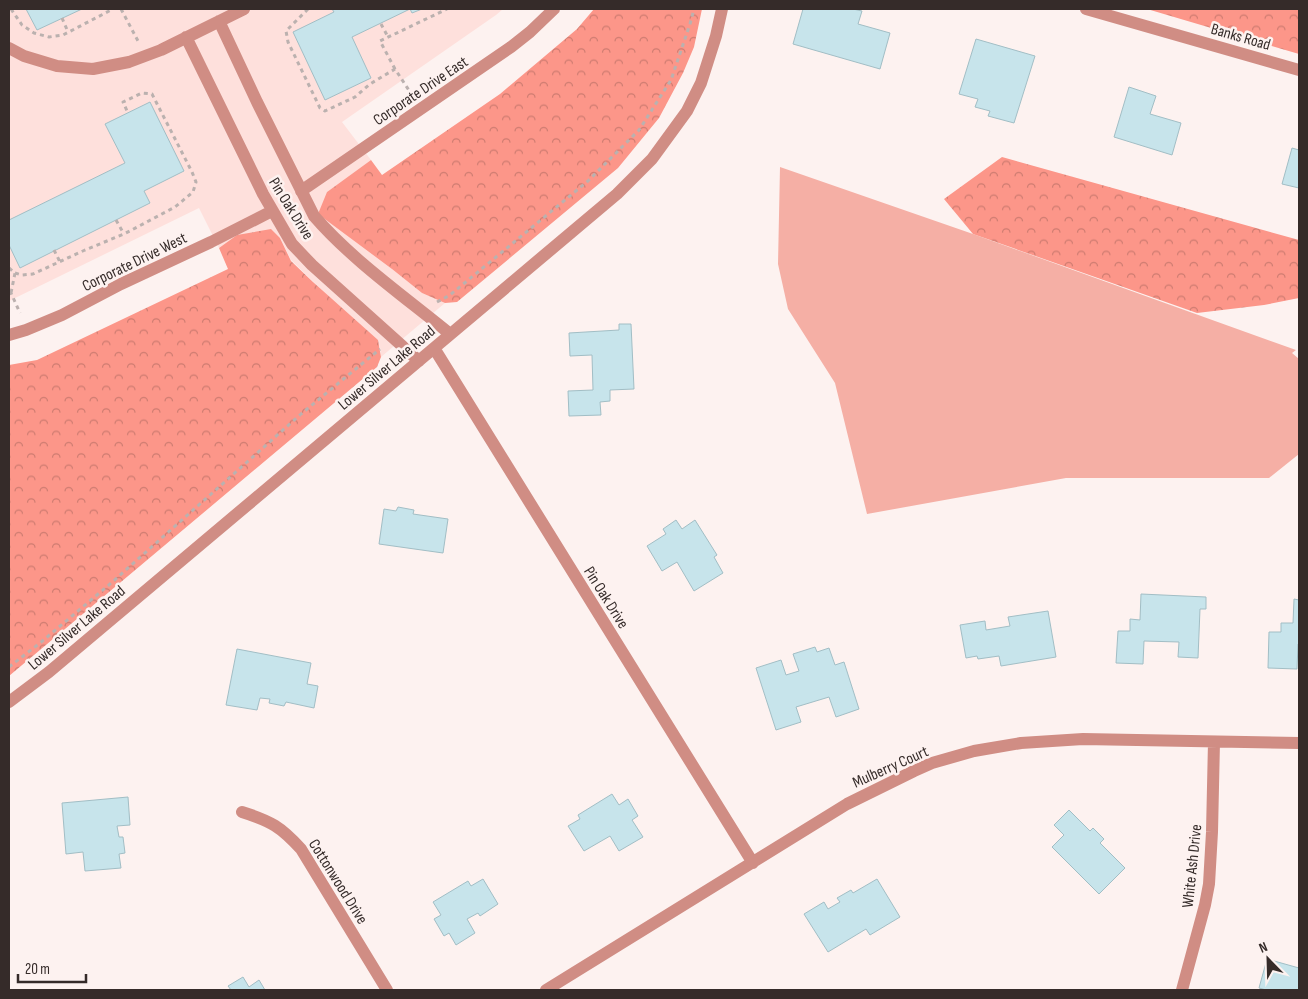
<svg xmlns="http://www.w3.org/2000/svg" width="1308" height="999" viewBox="0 0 1308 999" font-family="'Sofia Sans Condensed',sans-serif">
  <defs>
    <pattern id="forest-crowns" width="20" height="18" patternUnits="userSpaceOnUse" patternTransform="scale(1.25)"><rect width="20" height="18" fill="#fc9689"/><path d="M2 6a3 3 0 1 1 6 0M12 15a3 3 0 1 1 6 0" fill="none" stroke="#cd7b70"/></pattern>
  </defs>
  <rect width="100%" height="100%" fill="#fdf2f0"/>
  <!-- built -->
  <path fill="#fee0dc" d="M9 9H503L496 15 342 122 371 160 327 192 392 269 422 293 445 303 381 357 380 347 291 260 280 238 237 235 219 248 199 208 9 301Z"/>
  <!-- grass -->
  <path fill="#f5afa5" d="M780 167 973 234 1296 350 1292 353 1299 359V454L1269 478H1066L867 514 835 383 788 309 778 264Z"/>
  <!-- forest -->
  <path fill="url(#forest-crowns)" d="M594 9H702L694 47 683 73 659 118 618 168 457 302 445 303 422 293 392 269 318 214 327 192 371 160 382 175 500 94 577 29Z
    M1147 9H1299V54Z
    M1002 157 1299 240V298L1264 305 1197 313 973 234 944 199Z
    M271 229 280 238 291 261 313 282 378 340 381 357 377 367 9 676V365L37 360 228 269 219 248 237 235Z"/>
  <!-- building -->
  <path fill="#c7e4eb" stroke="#a2bec5" d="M26 9H82L37 30Z
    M332 9H422L412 13 410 9 352 37 371 78 325 100 293 32 334 12Z
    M803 9H853L862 11 858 24 890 33 880 69 793 44Z
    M976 39 1035 56 1014 123 988 116 990 111 975 107 978 99 959 94Z
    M1129 87 1156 96 1150 114 1181 123 1172 155 1114 137Z
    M150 102 184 171 144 191 150 203 20 268 9 245V220L125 163 105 124Z
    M1292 148 1299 150V188L1282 184Z
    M619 324H631L634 389 610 390V401L600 402 601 415 569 416 568 391 593 390 592 355 570 356 569 333 619 330Z
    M398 507 414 510 413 514 448 519 443 553 379 544 384 509 396 511Z
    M676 520 682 529 695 520 717 555 714 557 723 573 694 591 677 562 662 571 647 546 666 534 663 529Z
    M1141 594 1206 597V609H1200L1198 658 1178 657 1179 642 1144 641 1143 664 1116 663 1118 631H1130V619L1140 620Z
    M1294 599 1299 600V644H1298L1297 669 1268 668 1269 632H1281V623H1293Z
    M1048 611 1056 657 1001 666 999 656 978 659 977 656 966 658 960 625 985 621 986 630 1010 626 1008 617Z
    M815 647 817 652 829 648 835 665 844 662 859 709 836 717 829 697 796 707 801 722 776 730 756 668 781 660 786 675 799 671 793 654Z
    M237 649 311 663 307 684 318 686 314 708 286 702 284 706 269 703 270 699 260 698 257 710 226 705Z
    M612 794 619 805 628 799 638 816 632 820 643 837 619 851 610 836 584 851 568 826 580 819 578 815Z
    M128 797 130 825 117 826 119 837H123L125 853 119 854 121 868 85 871 83 852 66 854 62 803Z
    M1069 810 1090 831 1093 828 1104 839 1100 843 1125 868 1099 894 1052 847 1064 835 1054 825Z
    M483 879 498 904 480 916 478 913 467 919 475 933 456 945 449 933 444 936 434 919 441 915 433 902 468 881 471 886Z
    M877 879 900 917 870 935 866 929 828 952 804 914 824 902 828 909 840 902 837 898 851 890 853 893Z
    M1267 959 1299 968V990H1266L1259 988Z
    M243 977 249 987 259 980 265 990H231L228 986Z"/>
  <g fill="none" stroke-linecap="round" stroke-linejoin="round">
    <!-- path -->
    <path stroke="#bbb1af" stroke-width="3" stroke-dasharray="4 4" stroke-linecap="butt" d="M11 9 22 25 34 33 49 37 63 35 113 9
      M121 9 138 41
      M308 9 286 31 288 42 320 108 325 111 355 97 370 84 395 69 412 95
      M62 18 68 32
      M381 24 388 37
      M395 69 380 41 447 9
      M116 220 124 234
      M54 250 60 262
      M9 268 15 273 11 293
      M15 273 22 275 33 274 85 250 124 234 175 207 193 192 196 182 192 172 152 94 142 93 123 102 128 113
      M9 294 11 293 20 313
      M437 302 450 295 588 181 639 130 671 80 690 24 694 9
      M9 667 40 643 110 584 301 414 380 349"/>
    <!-- minor -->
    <path stroke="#d08d84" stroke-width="12" d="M1086 9 1299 70
      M219 21 257 102 314 216C352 260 405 297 450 334
      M186 37 263 194 292 244 312 265 419 361
      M9 48 24 56 57 66 93 69 129 62 161 50 244 9
      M301 191 511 47 530 32 554 9
      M9 335 26 330 62 315 121 284 211 242 272 211
      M434 348 753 863
      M9 702 49 672 617 194 652 159 687 111 701 83 716 36 722 9
      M242 812C271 821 281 827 301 849L387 990
      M546 990 847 804 914 771 932 763 974 751 1021 743 1083 739 1299 743
      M1182 990 1205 905 1209 884 1212 832 1214 742"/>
  </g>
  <g text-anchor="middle" stroke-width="5" stroke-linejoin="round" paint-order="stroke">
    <!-- street labels -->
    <g font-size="16" fill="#352b29" stroke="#fdf2f0">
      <text transform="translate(1241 36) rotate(16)" y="6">Banks Road</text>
      <text transform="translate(420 90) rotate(-34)" y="6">Corporate Drive East</text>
      <text transform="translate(292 208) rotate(58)" y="6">Pin Oak Drive</text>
      <text transform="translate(134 261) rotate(-26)" y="6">Corporate Drive West</text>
      <text transform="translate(386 367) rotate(-40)" y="6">Lower Silver Lake Road</text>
      <text transform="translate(607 597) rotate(58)" y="6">Pin Oak Drive</text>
      <text transform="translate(76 627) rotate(-40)" y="6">Lower Silver Lake Road</text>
      <text transform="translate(890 766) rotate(-24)" y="6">Mulberry Court</text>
      <text transform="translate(1191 866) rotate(-84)" y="6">White Ash Drive</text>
      <text transform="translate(339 881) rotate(58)" y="6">Cottonwood Drive</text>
    </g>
  </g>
  <!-- border -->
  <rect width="1308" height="999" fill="none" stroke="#352b29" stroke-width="20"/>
  <!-- north arrow -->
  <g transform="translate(1268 959) rotate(337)" stroke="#fdf2f0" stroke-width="4" paint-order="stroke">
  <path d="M0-4L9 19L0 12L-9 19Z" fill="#352b29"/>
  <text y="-8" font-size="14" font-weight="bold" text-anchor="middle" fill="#352b29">N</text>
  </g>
  <!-- scale -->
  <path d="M18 974v8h68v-8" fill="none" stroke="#352b29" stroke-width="2.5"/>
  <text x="25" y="974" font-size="15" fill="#352b29" stroke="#fdf2f0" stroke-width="4" paint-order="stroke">20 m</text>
</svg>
